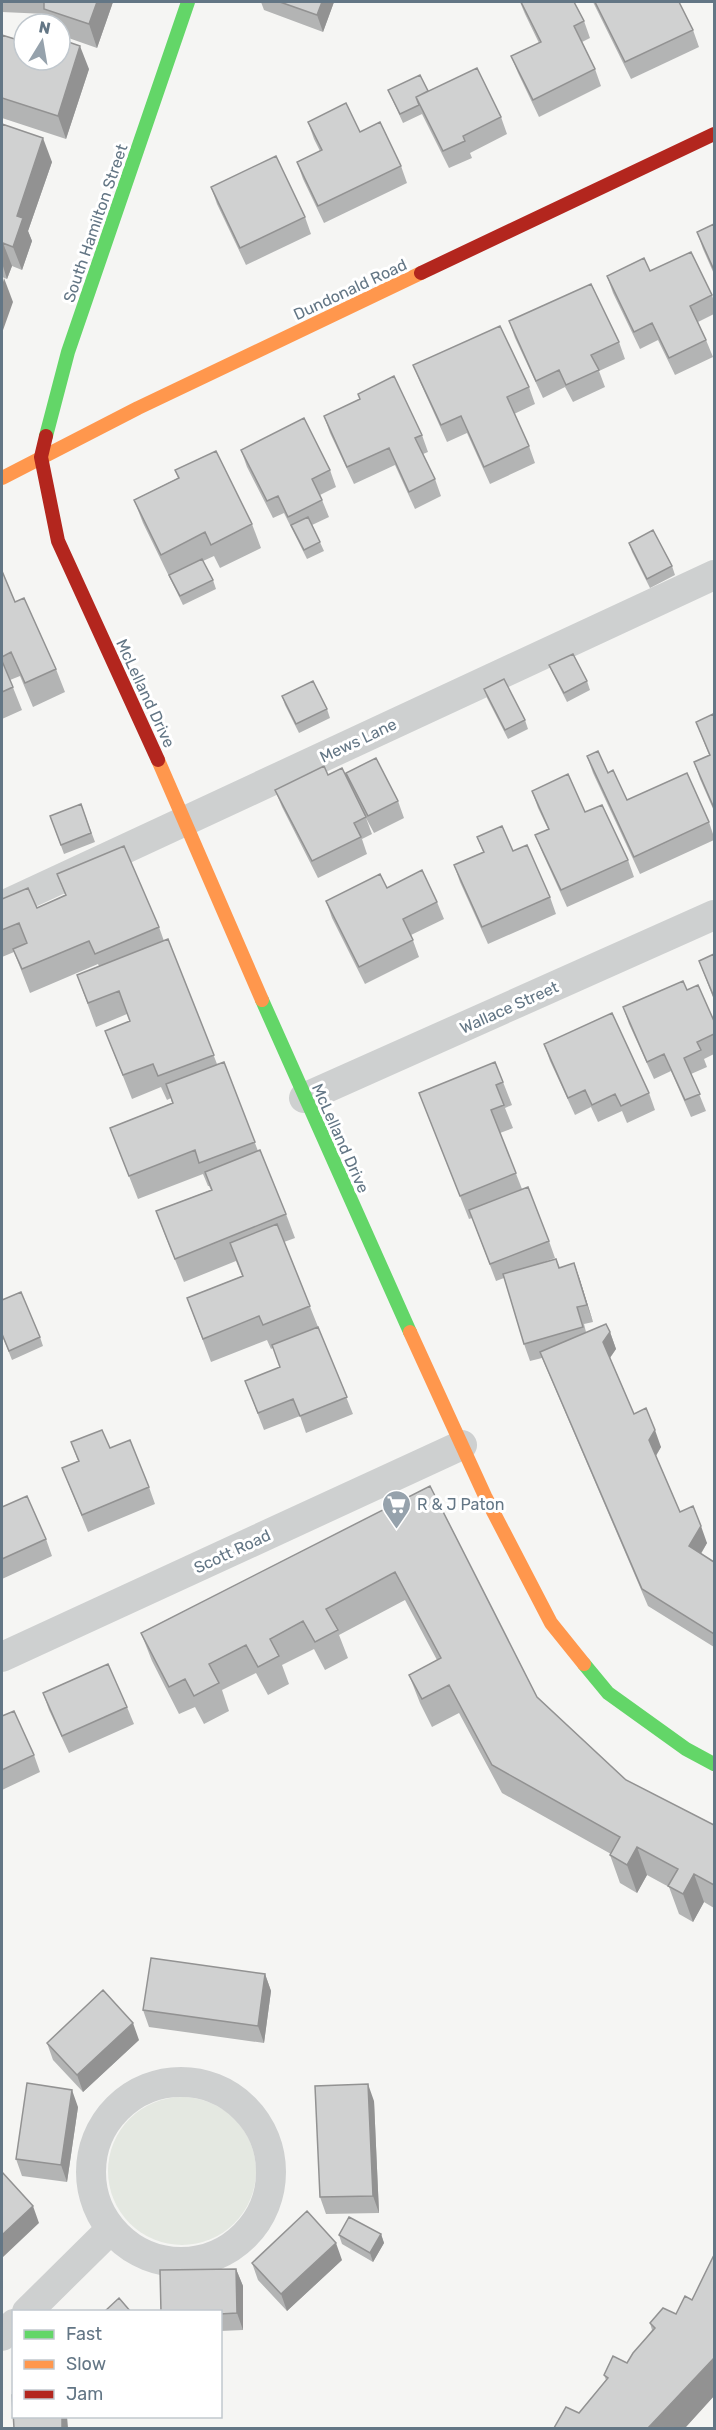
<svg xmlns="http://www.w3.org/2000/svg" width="716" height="2430" viewBox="0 0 716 2430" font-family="Rubik,sans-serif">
  <rect width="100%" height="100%" fill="#f5f5f3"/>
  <!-- green -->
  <path fill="#e4e8e1" d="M108 2171a74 74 0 1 1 148 0a74 74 0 1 1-148 0Z"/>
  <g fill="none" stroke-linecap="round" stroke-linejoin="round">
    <!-- street -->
    <path stroke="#ced0d0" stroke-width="30" d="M2 906 714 575
      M304 1098 714 915
      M2 1657 462 1445
      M91 2172a90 90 0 1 1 180 0a90 90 0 1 1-180 0Z
      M27 2312 111 2229
      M2 2336 14 2324"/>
    <!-- fast -->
    <path stroke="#63d668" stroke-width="14" d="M46 436 68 352 188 2
      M262 1000 410 1332
      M584 1664 608 1693 686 1749 714 1764"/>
    <!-- slow -->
    <path stroke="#ff974d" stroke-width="14" d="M2 478 138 408 421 273
      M158 760 262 1000
      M410 1332 485 1496 551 1623 584 1664"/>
    <!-- jam -->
    <path stroke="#b3261e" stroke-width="14" d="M421 273 714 134
      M46 436 41 457 58 541 158 760"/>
  </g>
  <!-- wall -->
  <path fill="#b3b4b4" d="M2 2H113L97 48 60 35V24H49L46 14 2 12Z
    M261 2H334L323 32 264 10Z
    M520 2H574L584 21 590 38 582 42 595 69 601 86 539 117 518 73 511 56 539 43 525 14Z
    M593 2H679L693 30 699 47 631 79Z
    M2 35 89 69 66 139 2 118Z
    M388 90 428 91 501 117 507 134 470 153 472 158 449 168 422 114 403 123Z
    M308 122 360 132 401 166 407 183 324 223 303 179 297 162 320 151 314 139Z
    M2 124 52 162 28 231 32 241 22 270 12 266 7 279 2 277Z
    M211 187 305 217 311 234 246 265 217 204Z
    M714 224V274L703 249 697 232Z
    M650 271 712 295 714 302V314L698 322 706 340 713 357 675 375 658 340 640 349 613 293 607 276Z
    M509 321 619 342 625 359 599 371 605 387 573 402 565 387 543 398 515 338Z
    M413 365 529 387 535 404 514 414 529 446 535 463 490 484 467 433 447 442 420 382Z
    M324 416 422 435 428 452 423 454 435 479 441 496 415 509 395 465 354 484 330 433Z
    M241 450 330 470 336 487 320 495 329 517 312 525 324 551 307 559 284 513 273 518 247 467Z
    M175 470 252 524 261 548 220 568 214 556 203 561 213 580 216 589 183 605 143 523 134 500 178 478Z
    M629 543 672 566 675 575 650 588 632 552Z
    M2 571 15 602 56 669 65 692 33 707 20 676 10 680 22 710 2 719Z
    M549 665 587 681 590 690 567 702 553 674Z
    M484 689 525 720 528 729 508 739 487 698Z
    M282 696 327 709 330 718 299 733 285 705Z
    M714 717V811L700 779 694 762 709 755 696 722Z
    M587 756 608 773 627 800 709 822 714 837V840L640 874 593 773Z
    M346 773 398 801 404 818 374 833 366 818 372 834 362 839 367 854 318 878 282 807 275 790 328 775 352 789Z
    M532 791 585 812 628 860 634 877 567 907 542 852 535 835 548 829 538 808Z
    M81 804 95 842 64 854 50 816Z
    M477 837 513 851 550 897 556 914 488 944 460 882 454 865 483 852Z
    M57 874 159 927 164 941 168 939 217 1064 224 1062 258 1151 286 1214 295 1238 284 1242 353 1414 306 1433 300 1416 264 1430 245 1381 280 1367 273 1348 271 1349 267 1340 211 1362 187 1298 242 1276 236 1261 184 1282 165 1235 156 1211 211 1190 209 1186H208L203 1174 138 1199 110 1128 172 1103 171 1098 167 1100 161 1087 132 1099 105 1031 130 1021 127 1014 96 1027 77 975 99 966 98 964 30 993 14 952 2 957V899L37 908 65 895Z
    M387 888 437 902 444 919 411 935 419 957 365 984 332 918 326 901Z
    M714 954V1000L699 961Z
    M687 990 714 1021V1054L704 1059 707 1067 691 1074 706 1111 691 1117 671 1071 654 1079 629 1024 623 1007Z
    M544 1044 649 1093 655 1110 627 1123 622 1111 598 1122 591 1107 575 1115 550 1061Z
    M503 1082 512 1105 505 1108 513 1128 500 1133 522 1189 549 1241 555 1258 541 1263 556 1259 560 1268 574 1263 580 1280 593 1322 584 1324 586 1332H610L616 1349 610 1358 634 1414 661 1447 656 1456 680 1512 707 1543 701 1554 714 1562V1647L648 1606 542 1358 530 1361 524 1344 504 1278 496 1281 472 1218 469 1219 419 1093Z
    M2 1300 40 1337 43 1346 12 1360 2 1335Z
    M71 1442 110 1448 149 1487 155 1504 88 1532 62 1468 78 1461Z
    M430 1486 537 1697 626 1780 714 1825V1908L704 1902 693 1922 679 1914 669 1887 647 1875 637 1893 620 1883 610 1855 611 1854 502 1793 459 1713 432 1727 420 1703 409 1675 437 1660 405 1600 339 1635 348 1658 325 1670 314 1649 282 1665 289 1684 268 1695 256 1673 222 1690 229 1711 204 1724 195 1707 179 1714 152 1661 141 1633Z
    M2 1507 46 1539 52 1556 2 1579Z
    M43 1693 127 1707 134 1724 69 1753 49 1710Z
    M2 1716 34 1755 40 1772 2 1790Z
    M265 1974 271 1991 264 2043 149 2027 143 2010Z
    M139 2040 83 2092 53 2060 47 2043Z
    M374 2101 379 2213 326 2214 320 2197Z
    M78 2107 67 2182 22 2176 16 2159Z
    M381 2234 384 2243 373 2262 342 2244 339 2235Z
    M342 2260 287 2311 258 2280 252 2263Z
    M236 2269 243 2286V2330L220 2331V2312Z
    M663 2308 714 2396 685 2428H554L579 2413 606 2380 604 2375 627 2363 652 2330 650 2323Z"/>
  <!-- shaded-wall -->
  <path fill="#929292" d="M97 2H113L97 48 89 24Z
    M322 2H334L323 32 317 15Z
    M80 46 89 69 66 139 58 116Z
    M43 138 52 162 28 231 32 241 22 270 13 247 17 216Z
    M3 243 12 266 7 279 2 263V247Z
    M4 278 13 302 2 333V286Z
    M574 1263 580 1280 593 1322 587 1305Z
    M610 1332 616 1349 609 1359 603 1342Z
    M655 1430 661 1447 655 1457 649 1440Z
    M701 1526 707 1543 695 1563 689 1546Z
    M637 1847 647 1875 637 1893 627 1865Z
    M694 1874 704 1902 693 1922 683 1894Z
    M265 1974 271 1991 264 2043 258 2026Z
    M133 2023 139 2040 83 2092 77 2075Z
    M368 2084 374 2101 379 2213 373 2196Z
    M72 2090 78 2107 67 2182 61 2165Z
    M33 2206 39 2223 2 2258V2235Z
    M381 2234 384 2243 373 2262 370 2253Z
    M336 2243 342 2260 287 2311 281 2294Z
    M236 2269 243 2286V2330L237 2313Z
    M714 2358V2396L685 2428H648Z
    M62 2416H67L68 2428H62Z"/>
  <!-- building -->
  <path fill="#d0d1d1" stroke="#929292" stroke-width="1.5" d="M44 2H97L89 24 44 9Z
    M280 2H322L317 15Z
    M521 2H574L584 21 574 26 595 69 533 100 511 56 541 42Z
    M595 2H679L693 30 625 62Z
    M22 27 24 28V60H60V39L80 46 58 116 2 98V35L18 40Z
    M477 68 501 117 463 136 465 141 443 151 416 97Z
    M420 75 428 91 416 97 419 105 400 114 388 90Z
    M346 103 360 132 380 122 401 166 318 206 297 162 322 150 308 122Z
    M2 124 43 138 17 216 23 218 13 247 3 243 2 247Z
    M276 156 305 217 240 248 211 187Z
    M714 224V270L697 232Z
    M691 252 712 295 690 306 706 340 669 358 652 323 634 332 607 276 644 258 650 271Z
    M591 284 619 342 591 355 599 370 566 385 559 370 536 381 509 321Z
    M500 326 529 387 507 397 529 446 484 467 461 416 441 425 413 365Z
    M394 376 422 435 415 438 435 479 409 492 389 448 347 467 324 416 360 399 358 394Z
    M304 418 330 470 312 479 322 500 288 517 278 496 267 501 241 450Z
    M216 451 252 524 211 545 205 532 161 555 134 500 179 478 175 470Z
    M308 517 320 542 304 550 291 525Z
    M653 530 672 566 647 579 629 543Z
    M202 559 213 580 180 596 169 575Z
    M2 571 15 602 24 598 56 669 25 683 11 652 2 657Z
    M573 654 587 681 564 693 549 665Z
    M2 661 13 687 2 692Z
    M504 679 525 720 505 730 484 689Z
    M313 681 327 709 296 724 282 696Z
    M713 714 714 717V808L694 762 710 755 696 722Z
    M598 751 608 773 613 770 627 800 687 773 709 822 634 857 587 756Z
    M376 758 398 801 368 816 346 773Z
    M324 766 328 775 342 768 366 817 354 823 361 837 312 861 275 790Z
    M568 774 585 812 602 805 628 860 561 890 535 835 549 829 532 791Z
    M81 804 91 833 61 845 50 816Z
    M502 826 513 851 527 845 550 897 482 927 454 865 484 852 477 837Z
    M124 846 159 927 95 954 89 941 22 969 13 949 27 943 19 923 2 930V899L28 888 37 908 66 895 57 874Z
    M422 870 437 902 403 919 413 940 359 967 326 901 380 874 387 888Z
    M168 939 214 1055 158 1076 153 1064 123 1075 105 1031 130 1021 119 991 88 1003 77 975Z
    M714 954V997L699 961Z
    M683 981 687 990 698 985 714 1021V1034L697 1042 701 1050 684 1058 700 1094 685 1100 664 1054 647 1062 623 1007Z
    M612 1013 649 1093 621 1106 615 1094 592 1105 585 1090 568 1098 544 1044Z
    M224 1062 255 1142 199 1163 195 1150 129 1176 110 1128 173 1103 166 1084Z
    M495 1062 503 1082 496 1085 504 1105 491 1110 516 1173 460 1196 419 1093Z
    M260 1150 286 1214 175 1259 156 1211 212 1190 205 1172Z
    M528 1187 549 1241 490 1264 469 1210Z
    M277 1224 310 1306 263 1325 259 1316 203 1339 187 1298 243 1276 230 1243Z
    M556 1259 559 1268 574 1263 587 1305 577 1307 583 1327 524 1344 503 1274Z
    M21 1292 40 1337 9 1351 2 1334V1300Z
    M606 1324 610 1332 603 1342 634 1414 646 1408 655 1430 649 1440 680 1512 693 1506 701 1526 689 1546 714 1562V1634L642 1589 540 1352Z
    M318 1327 347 1397 300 1416 293 1399 258 1413 245 1381 280 1367 272 1345Z
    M102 1430 110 1448 130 1440 149 1487 82 1515 62 1468 79 1461 71 1442Z
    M430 1486 537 1697 626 1780 714 1825V1885L694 1874 683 1894 668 1886 678 1869 637 1847 627 1865 610 1855 620 1837 492 1765 449 1685 422 1699 409 1675 441 1658 395 1572 326 1609 338 1630 315 1642 303 1621 270 1639 279 1656 258 1667 246 1645 209 1664 219 1683 194 1696 185 1679 169 1687 141 1633Z
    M27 1496 46 1539 2 1559V1507Z
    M108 1664 127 1707 62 1736 43 1693Z
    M14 1711 34 1755 2 1770V1716Z
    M151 1958 265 1974 258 2026 143 2010Z
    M103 1990 133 2023 77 2075 47 2043Z
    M27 2083 72 2090 61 2165 16 2159Z
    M368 2084 373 2196 320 2197 315 2086Z
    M2 2172 33 2206 2 2235Z
    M307 2211 336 2243 281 2294 252 2263Z
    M349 2217 381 2234 370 2253 339 2235Z
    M713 2257 714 2258V2358L648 2428H554L566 2407 579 2413 608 2378 604 2375 613 2356 627 2363 633 2353 655 2328 650 2323 663 2308 676 2314 685 2296 692 2300Z
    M236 2269 237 2313 220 2314V2312H161L160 2270Z
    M119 2298 131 2312H104Z
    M12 2395H14V2416H62V2428H14Z"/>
  <!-- icons -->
  <defs>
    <symbol id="supermarket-pin" viewBox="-11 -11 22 30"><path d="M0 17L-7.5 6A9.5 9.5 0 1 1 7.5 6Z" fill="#96a2ac" stroke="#fff"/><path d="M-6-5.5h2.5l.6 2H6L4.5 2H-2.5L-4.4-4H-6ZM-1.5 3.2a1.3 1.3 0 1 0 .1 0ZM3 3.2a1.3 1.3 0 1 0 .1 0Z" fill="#fff"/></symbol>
  </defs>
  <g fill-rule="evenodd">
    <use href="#supermarket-pin" x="380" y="1488" width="33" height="45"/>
  </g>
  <g text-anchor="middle" stroke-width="6" stroke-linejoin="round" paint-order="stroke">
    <!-- street labels -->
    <g font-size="16" fill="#637685" stroke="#fff">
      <text transform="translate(95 223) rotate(-71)" y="6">South Hamilton Street</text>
      <text transform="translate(350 289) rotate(-25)" y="6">Dundonald Road</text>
      <text transform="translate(146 693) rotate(65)" y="6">McLelland Drive</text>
      <text transform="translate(358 740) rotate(-25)" y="6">Mews Lane</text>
      <text transform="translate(509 1007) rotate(-24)" y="6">Wallace Street</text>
      <text transform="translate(341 1138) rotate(66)" y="6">McLelland Drive</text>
      <text transform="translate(232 1551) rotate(-25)" y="6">Scott Road</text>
    </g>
    <!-- poi labels -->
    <g font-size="16" fill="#637685" stroke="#fff" text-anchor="start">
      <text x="417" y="1510">R &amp; J Paton</text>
    </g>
  </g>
  <!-- border -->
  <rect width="716" height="2430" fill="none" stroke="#637685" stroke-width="6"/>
  <!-- legend -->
  <rect x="12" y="2310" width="210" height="108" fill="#ffffff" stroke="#c1c8ce" stroke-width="1.5"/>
  <rect x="24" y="2330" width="30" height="9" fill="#63d668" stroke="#c1c8ce" stroke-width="1.5"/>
  <text x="66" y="2340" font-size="18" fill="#637685">Fast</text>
  <rect x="24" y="2360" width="30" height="9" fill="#ff974d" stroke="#c1c8ce" stroke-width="1.5"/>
  <text x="66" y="2370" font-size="18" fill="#637685">Slow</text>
  <rect x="24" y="2390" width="30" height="9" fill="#b3261e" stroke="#c1c8ce" stroke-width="1.5"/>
  <text x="66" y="2400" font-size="18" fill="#637685">Jam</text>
  <!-- north arrow -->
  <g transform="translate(42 42) rotate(11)"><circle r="28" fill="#ffffff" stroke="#c1c8ce" stroke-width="1.5"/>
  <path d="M0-4.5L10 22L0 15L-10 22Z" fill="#96a2ac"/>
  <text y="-9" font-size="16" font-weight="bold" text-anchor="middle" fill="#637685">N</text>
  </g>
</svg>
